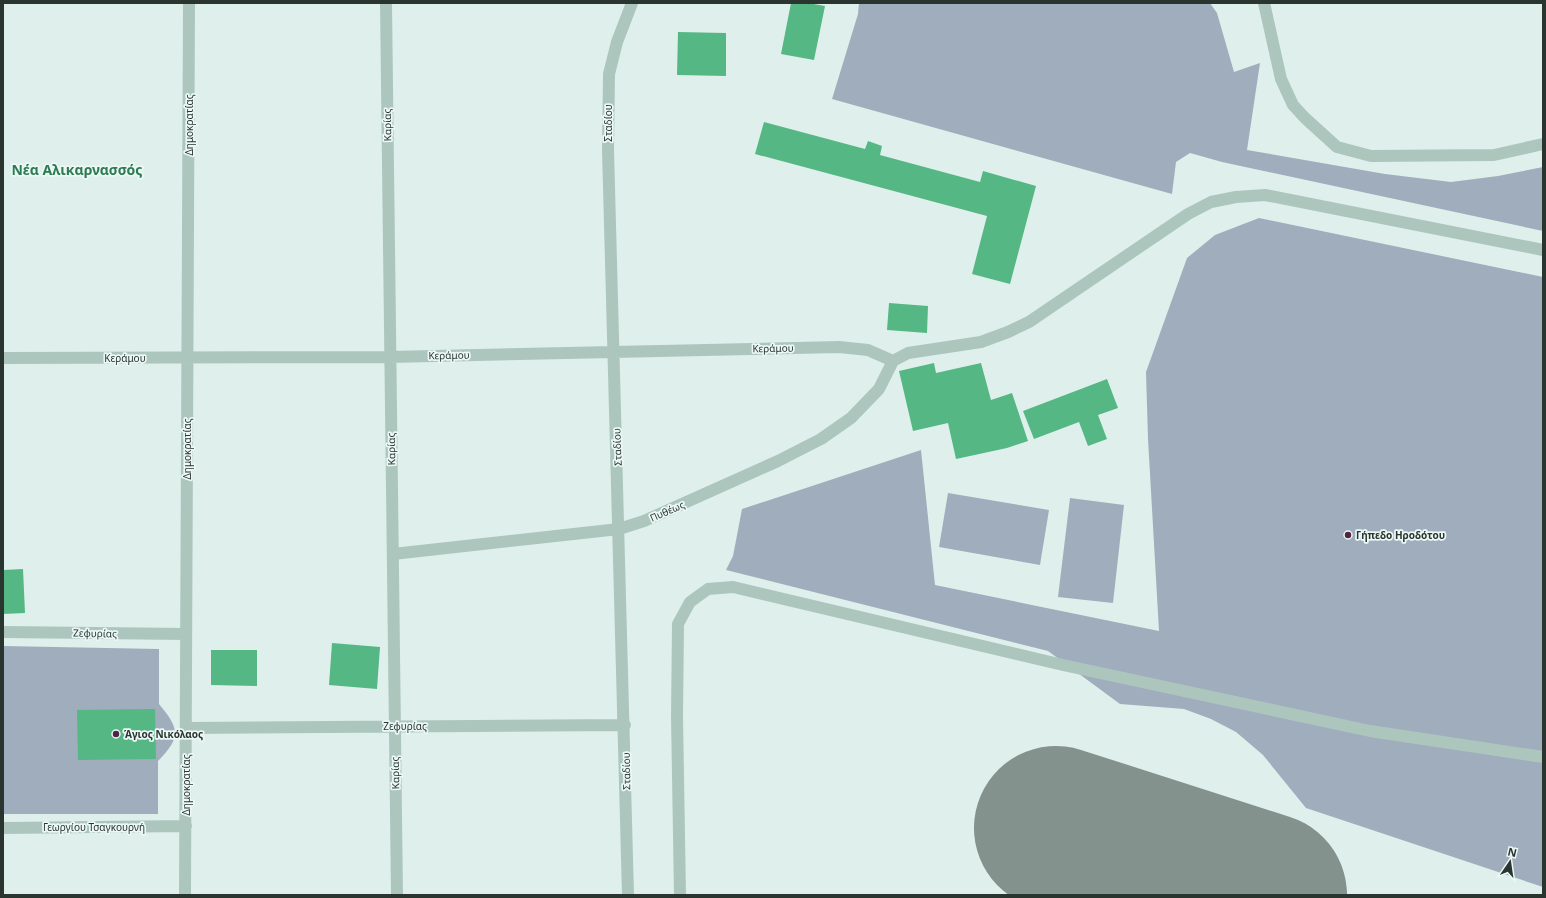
<svg xmlns="http://www.w3.org/2000/svg" width="1546" height="898" viewBox="0 0 1546 898" font-family="'Noto Sans',sans-serif">
  <rect width="100%" height="100%" fill="#dff0ec"/>
  <!-- green -->
  <path fill="#a0adbd" d="M859 3H1210L1217 13 1234 72 1260 63 1247 150 1385 174 1451 182 1498 176 1543 167V231L1222 162 1190 153 1176 162 1172 194 832 99 858 14Z
    M1259 218 1543 277V887L1306 808 1263 755 1236 732 1211 719 1184 709 1120 704 1048 651 726 570 733 556 742 509 921 450 935 585 1159 631 1148 439 1146 372 1187 258 1215 235Z
    M948 493 1049 510 1040 565 939 547Z
    M1070 498 1124 505 1113 603 1058 597Z
    M3 646 159 649V704C179 728 182 737 158 761V814H3Z"/>
  <g fill="none" stroke-linecap="round" stroke-linejoin="round">
    <!-- runway -->
    <path stroke="#84928e" stroke-width="164" d="M1056 828 1265 895"/>
  </g>
  <!-- building -->
  <path fill="#55b784" d="M791 3H808L825 6 814 60 781 54Z
    M678 32 726 33V76L677 75Z
    M764 122 865 149 868 141 882 146 880 155 980 182 983 171 1036 186 1010 284 972 274 987 216 755 154Z
    M889 303 928 306 927 333 887 330Z
    M934 363 936 373 981 363 991 400 1012 393 1028 441 1007 448 956 459 948 423 913 431 899 371Z
    M1107 379 1118 408 1098 415 1107 439 1088 446 1079 422 1034 439 1023 411Z
    M23 569 25 613 3 614V570Z
    M332 643 380 647 377 689 329 685Z
    M211 650H257V686L211 685Z
    M155 709 156 759 78 760 77 710Z"/>
  <g fill="none" stroke-linecap="round" stroke-linejoin="round">
    <!-- lane -->
    <path stroke="#acc6be" stroke-width="12" d="M1264 3 1281 79 1293 105 1305 118 1337 147 1371 156 1494 155 1543 144
      M680 895 677 716 678 624 690 602 708 589 733 587 1063 665 1370 731 1543 757"/>
    <!-- street -->
    <path stroke="#acc6be" stroke-width="12" d="M386 3 397 895
      M3 358 390 357 839 347 868 350 893 361
      M893 361 908 353 981 342 1008 332 1029 322 1188 214 1211 202 1236 197 1265 195 1543 250
      M393 554 619 529 644 521 778 461 821 439 851 418 879 389 893 361
      M3 632 186 634
      M186 728 625 725
      M3 828 186 826
      M185 895 189 3
      M628 895 608 150 609 74 617 42 632 3"/>
  </g>
  <!-- markers -->
  <g fill="#522444" stroke="#ebf8f5" stroke-width="1.5">
    <circle cx="1348" cy="535" r="4"/>
    <circle cx="116" cy="734" r="4"/>
  </g>
  <g text-anchor="middle" stroke-width="3.5" stroke-linejoin="round" paint-order="stroke">
    <!-- street labels -->
    <g font-size="10" fill="#2a3530" stroke="#ebf8f5">
      <text transform="translate(608 123) rotate(-90)" y="4">Σταδίου</text>
      <text transform="translate(189 125) rotate(-90)" y="4">Δημοκρατίας</text>
      <text transform="translate(387 125) rotate(-91)" y="4">Καρίας</text>
      <text transform="translate(773 348) rotate(-1)" y="4">Κεράμου</text>
      <text transform="translate(449 355) rotate(-1)" y="4">Κεράμου</text>
      <text x="125" y="362">Κεράμου</text>
      <text transform="translate(617 447) rotate(-92)" y="4">Σταδίου</text>
      <text transform="translate(187 449) rotate(-90)" y="4">Δημοκρατίας</text>
      <text transform="translate(391 449) rotate(-91)" y="4">Καρίας</text>
      <text transform="translate(667 511) rotate(-24)" y="4">Πυθέως</text>
      <text transform="translate(95 633) rotate(1)" y="4">Ζεφυρίας</text>
      <text x="405" y="730">Ζεφυρίας</text>
      <text transform="translate(626 771) rotate(-91)" y="4">Σταδίου</text>
      <text transform="translate(395 773) rotate(-91)" y="4">Καρίας</text>
      <text transform="translate(186 785) rotate(-90)" y="4">Δημοκρατίας</text>
      <text x="94" y="831">Γεωργίου Τσαγκουρνή</text>
    </g>
    <!-- poi labels -->
    <g font-size="10" font-weight="bold" fill="#2a3530" stroke="#ebf8f5" text-anchor="start">
      <text x="1356" y="539">Γήπεδο Ηροδότου</text>
      <text x="124" y="738">Άγιος Νικόλαος</text>
    </g>
    <!-- district labels -->
    <g font-size="14" font-weight="bold" fill="#2d7b51" stroke="#ebf8f5">
      <text x="77" y="175">Νέα Αλικαρνασσός</text>
    </g>
  </g>
  <!-- border -->
  <rect width="1546" height="898" fill="none" stroke="#2a3530" stroke-width="8"/>
  <!-- north arrow -->
  <g transform="translate(1510 862) rotate(13)" stroke="#ebf8f5" stroke-width="3" paint-order="stroke">
  <path d="M0-3L7 15L0 10L-7 15Z" fill="#2a3530"/>
  <text y="-6" font-size="11" font-weight="bold" text-anchor="middle" fill="#2a3530">N</text>
  </g>
</svg>
